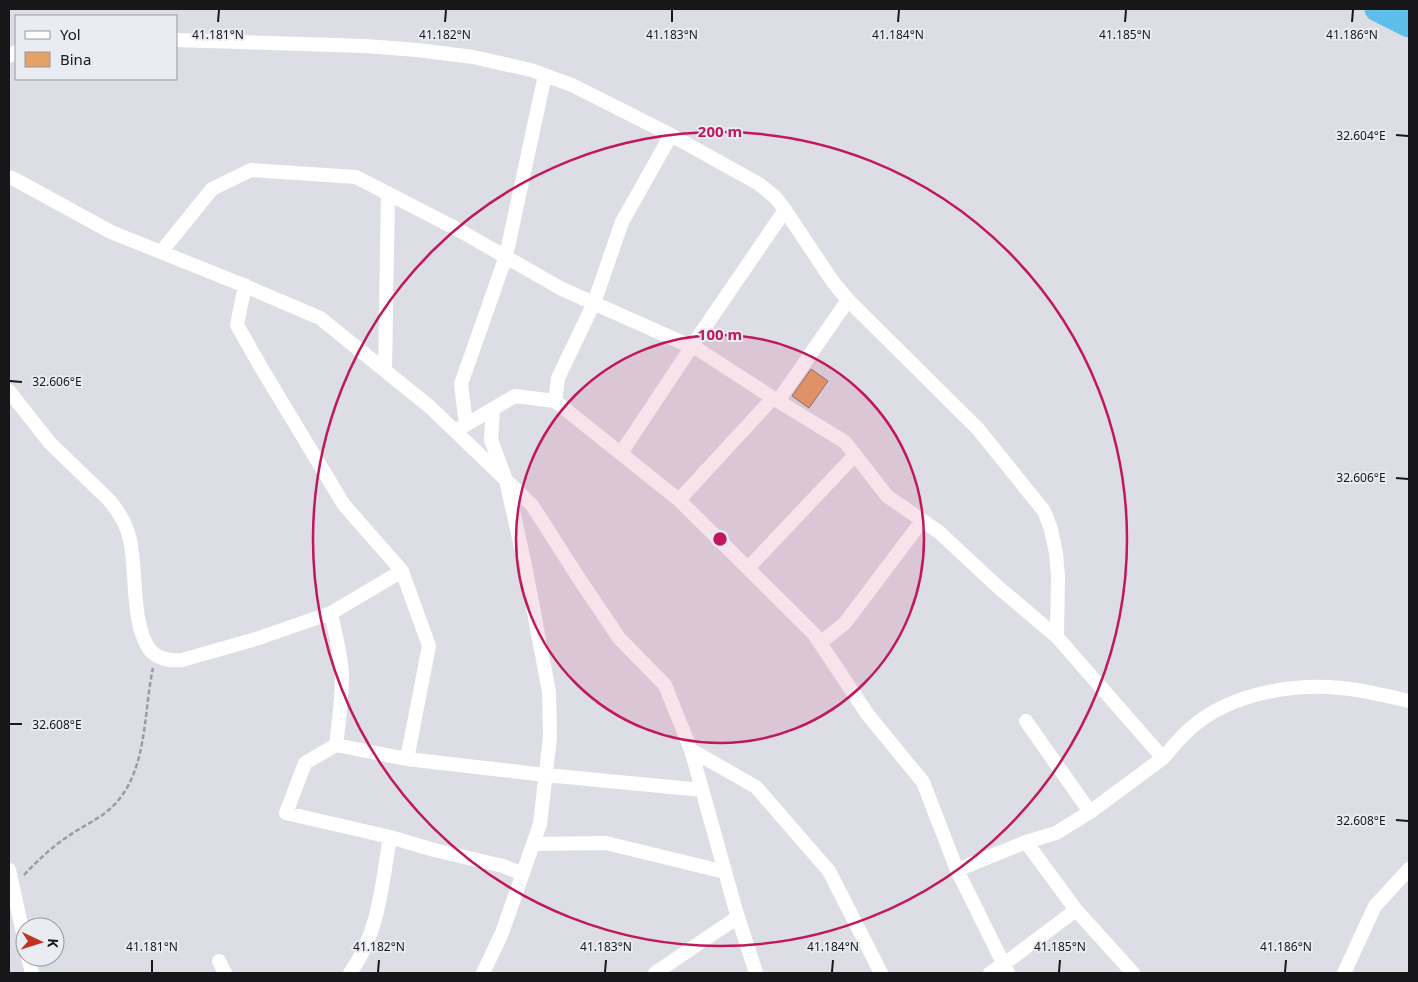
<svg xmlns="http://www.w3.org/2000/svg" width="1418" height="982" viewBox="0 0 1418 982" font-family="'Noto Sans',sans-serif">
  <rect width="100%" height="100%" fill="#dddee5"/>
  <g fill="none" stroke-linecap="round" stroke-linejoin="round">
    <!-- river -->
    <path stroke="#5dbfe9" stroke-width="25" d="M1377 9 1409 25"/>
  </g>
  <!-- building -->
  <path fill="#e4a267" stroke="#7e7975" d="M811 369 828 381 809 408 792 396Z"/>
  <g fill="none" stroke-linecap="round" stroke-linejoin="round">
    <!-- path -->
    <path stroke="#9b9ba1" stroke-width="2.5" stroke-dasharray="5 2.5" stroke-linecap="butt" d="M24 875C38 860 53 846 70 835 83 826 99 819 111 808 148 774 143 714 153 668"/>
    <!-- minor -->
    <path stroke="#fff" stroke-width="14" d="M176 40 366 46 417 50 473 57 531 70 572 85 671 135 759 184 775 197 785 210 833 282 848 300 978 429 1044 511 1051 529 1056 553 1058 576 1057 637 1163 758 1090 812 1056 833 1026 842 957 870
      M9 56 16 52
      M9 177 16 180 111 232 238 283 320 318 430 407 532 505 578 577 619 638 665 685 691 750 736 911 756 973
      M161 252 212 189 251 170 356 177 457 229 562 289 699 350 773 398 845 442 887 496 939 532 998 587 1057 637
      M245 285 237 325 262 369 344 505 402 571 429 646 407 759
      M385 371 388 193
      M9 391 50 443 109 500C119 512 127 525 130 540 137 572 131 624 150 650 158 659 171 661 182 660L256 639 331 613 402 571
      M555 401 558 378 594 303 622 222 671 135
      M778 401 848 300
      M466 424 461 384 506 256 545 75
      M455 431 515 396 555 401 679 500 814 634 868 715 923 782 957 870 1008 973
      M621 453 692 346 785 210
      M679 500 773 398
      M748 568 855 455
      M331 613C335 633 341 654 342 675 342 699 339 722 336 745
      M820 643 845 623 922 521
      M1026 721 1090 812
      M691 750 756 787 829 871 881 973
      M1163 758C1172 748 1181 736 1192 727 1230 694 1292 683 1341 688 1364 690 1387 696 1409 701
      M1026 842 1076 910 1133 973
      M533 844 606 843 725 872
      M9 870 25 942
      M523 874 503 866 434 850 390 837 286 813 305 763 336 745 407 759 546 775 702 790
      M28 957 32 973
      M219 961 225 973
      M350 973C379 933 382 884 390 837
      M483 973 502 933 540 824 550 737 549 692 525 565 506 480 491 440 493 409
      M655 973 738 917
      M990 973 1004 964 1076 910
      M1344 973 1375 906 1409 869"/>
  </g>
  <!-- ticks -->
  <path fill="none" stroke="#17171a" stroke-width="2" d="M218 22 219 10M445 22 446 10M672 22V10M898 22 899 10M1125 22 1126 10M1352 22 1353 10M1396 135 1408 136M10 381 22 382M1396 478 1408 479M10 724H22M1396 820 1408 821M152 972V960M378 972 379 960M605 972 606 960M832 972 833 960M1059 972 1060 960M1285 972 1286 960"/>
  <!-- distance rings -->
  <circle cx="720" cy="539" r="204" fill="#c2185b" fill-opacity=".12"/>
  <g fill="none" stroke="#c2185b" stroke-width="2.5">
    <circle cx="720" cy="539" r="204"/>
    <circle cx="720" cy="539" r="407"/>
  </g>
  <g font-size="12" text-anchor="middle" fill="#17171a" stroke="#eaecf3" stroke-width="4" stroke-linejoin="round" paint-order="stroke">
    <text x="218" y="39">41.181°N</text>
    <text x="445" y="39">41.182°N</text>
    <text x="672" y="39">41.183°N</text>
    <text x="898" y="39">41.184°N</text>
    <text x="1125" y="39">41.185°N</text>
    <text x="1352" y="39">41.186°N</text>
    <text x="1361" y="140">32.604°E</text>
    <text x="57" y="386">32.606°E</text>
    <text x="1361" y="482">32.606°E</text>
    <text x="57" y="729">32.608°E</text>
    <text x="1361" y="825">32.608°E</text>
    <text x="152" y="951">41.181°N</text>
    <text x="379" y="951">41.182°N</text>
    <text x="606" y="951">41.183°N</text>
    <text x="833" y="951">41.184°N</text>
    <text x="1060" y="951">41.185°N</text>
    <text x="1286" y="951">41.186°N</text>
  </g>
  <circle cx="720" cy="539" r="8" fill="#c2185b" stroke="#eaecf3" stroke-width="2.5"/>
  <g font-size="15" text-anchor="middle" font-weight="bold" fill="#c2185b" stroke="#eaecf3" stroke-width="4" stroke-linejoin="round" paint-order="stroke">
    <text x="720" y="137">200 m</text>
    <text x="720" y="340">100 m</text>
  </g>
  <!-- border -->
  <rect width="1418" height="982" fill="none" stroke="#17171a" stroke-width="20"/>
  <!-- legend -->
  <rect x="15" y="15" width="162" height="65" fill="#eaecf3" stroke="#96979c"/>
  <rect x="25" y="31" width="25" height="8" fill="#ffffff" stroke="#96979c"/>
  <text x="60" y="40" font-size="15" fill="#17171a">Yol</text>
  <rect x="25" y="52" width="25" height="15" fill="#e4a267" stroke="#96979c"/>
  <text x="60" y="65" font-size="15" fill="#17171a">Bina</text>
  <!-- north arrow -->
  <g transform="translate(40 942) rotate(94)"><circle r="24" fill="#eaecf3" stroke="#96979c"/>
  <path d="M0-4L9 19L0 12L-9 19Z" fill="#c0341c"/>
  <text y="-8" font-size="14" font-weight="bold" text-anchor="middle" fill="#17171a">K</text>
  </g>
</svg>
